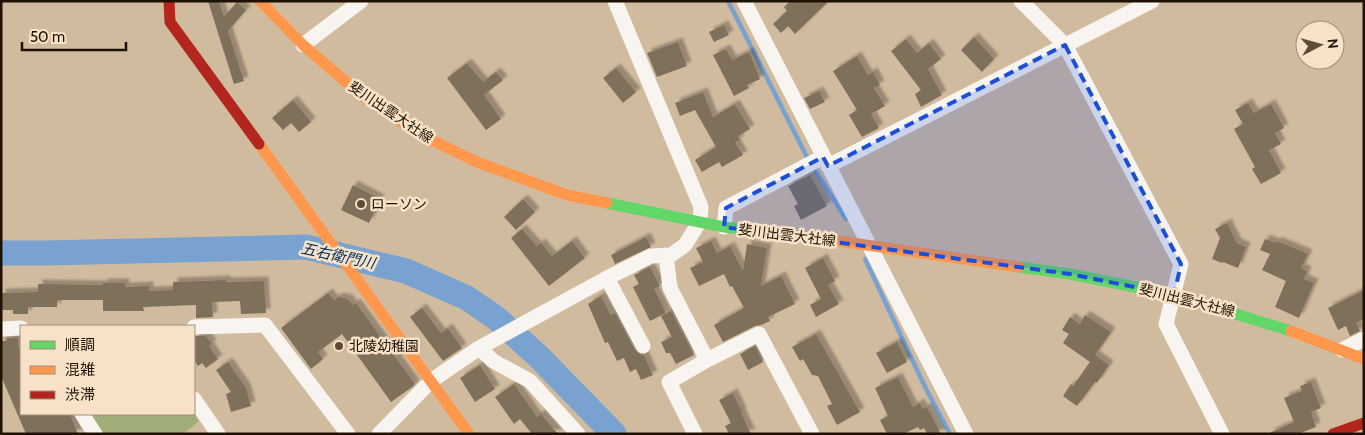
<svg xmlns="http://www.w3.org/2000/svg" width="1365" height="435" viewBox="0 0 1365 435" font-family="Cabin,'Noto Sans JP',sans-serif">
  <defs>
    <filter id="shadow"><feDropShadow dx="4.5" dy="-4.5" stdDeviation="1" flood-color="#0004"/></filter>
  </defs>
  <rect width="100%" height="100%" fill="#d1bb9e"/>
  <!-- green -->
  <path fill="#a1ae7a" d="M90 414H194L199 421 183 434H103Z"/>
  <g fill="none" stroke-linecap="round" stroke-linejoin="round">
    <!-- stream -->
    <path stroke="#79a2d0" stroke-width="4.5" d="M728 1 808 159 846 219
      M865 259 926 389 950 434"/>
    <!-- river -->
    <path stroke="#79a2d0" stroke-width="25" d="M1 253H46L306 247 406 271 467 298 496 318 538 356 614 434"/>
  </g>
  <!-- building -->
  <path fill="#7e6f5a" filter="url(#shadow)" d="M208 1H219L224 17 237 2 246 10 228 31 244 81 234 84Z
    M790 1H829L795 34 788 26 781 33 773 24 787 11 784 7Z
    M724 25 729 35 714 42 709 32Z
    M974 37 994 59 982 72 961 50Z
    M906 39 917 53 929 43 941 59 928 69 942 95 921 107 915 94 921 90 891 51Z
    M678 42 687 66 657 77 647 53Z
    M726 49 732 60 749 52 760 79 747 85 749 88 734 96 713 55Z
    M857 56 868 75 873 72 880 85 874 88 885 106 871 114 879 128 862 137 849 115 857 110 833 71Z
    M467 63 483 82 496 72 503 80 484 95 501 119 486 130 447 78Z
    M616 68 636 92 623 103 603 78Z
    M819 91 825 102 810 109 804 98Z
    M703 92 713 117 735 104 750 129 738 136 740 140 735 142 743 155 722 167 719 162 702 172 695 160 716 147 695 110 680 116 675 103Z
    M293 100 311 122 299 132 291 123 283 130 272 118Z
    M1248 103 1254 113 1271 104 1284 128 1275 133 1281 144 1269 150 1281 173 1261 184 1252 169 1255 167 1234 129 1243 124 1235 110Z
    M810 175 827 206 801 220 794 206 798 204 788 186Z
    M353 185 380 199 369 223 341 210Z
    M523 199 535 212 516 230 504 217Z
    M1227 223 1237 243 1246 247 1238 268 1223 262 1222 263 1212 259 1220 238 1215 229Z
    M522 229 537 246 541 243 552 256 572 241 585 258 549 286 511 238Z
    M646 237 651 247 615 264 611 255Z
    M1265 239 1276 243 1277 241 1308 254 1301 268 1307 271 1304 279 1314 283 1299 318 1275 307 1286 281 1262 270 1270 254 1260 250Z
    M711 241 717 253 730 246 743 271 747 244 767 248 761 286 781 276 795 304 768 317 770 321 761 325 755 326 723 342 714 325 744 308 732 286 730 287 724 274 699 286 690 268 703 262 696 248Z
    M823 258 835 281 828 285 839 304 816 317 810 305 821 299 805 268Z
    M650 267 660 286 654 289 666 313 650 321 633 287 639 284 634 275Z
    M226 280V282L264 281 266 313 241 314 240 301 212 302 213 317 196 318V305L143 307 144 311H103V300H57V307H28V314H13V310H1V293L38 292V284L103 285V283H125V287L149 286V291L173 290V282Z
    M1364 290V319L1356 323 1360 331 1350 336 1346 326 1338 330 1328 308Z
    M328 293 334 300 339 297 348 299 353 305 356 303 415 384 412 387 391 402 342 334 318 352 323 359 311 369 281 328Z
    M601 296 611 315 615 313 635 350 641 355H644L653 375 641 380 636 369 630 372 624 358 617 361 608 342 605 343 588 304Z
    M422 308 441 333 448 328 462 348 443 361 410 317Z
    M671 311 694 355 676 364 670 353H666L661 342 672 337 661 316Z
    M1085 315 1111 332 1095 355 1109 365 1097 383 1095 382 1077 406 1063 396 1071 384 1073 386 1090 362 1063 343 1069 334 1062 330 1070 317 1080 324Z
    M816 334 860 412 837 425 827 406 832 404 818 376 812 375 803 359 800 361 792 347Z
    M195 336H206L212 344 209 346 218 359 206 368 202 363 198 366 194 360V338Z
    M7 338H18V347L21 345V414H70L78 434H26L1 376V341H7Z
    M897 342 907 362 887 373 876 353Z
    M755 346 763 362 748 370 740 354Z
    M228 362 246 388 251 406 231 412 226 394 231 392 216 370Z
    M480 365 495 389 475 402 460 378Z
    M898 377 913 407 920 403 923 409 927 407 941 434H927L924 428 920 430 918 427 903 434H887L880 420 888 416 875 388Z
    M1311 382 1321 408 1311 412 1316 427 1298 434H1267L1294 422 1284 398 1302 391 1300 386Z
    M514 384 537 417 541 414 558 434H532L520 419 514 424 495 397Z
    M733 393 742 412 741 413 751 434H729L725 426 731 423 719 400Z"/>
  <g fill="none" stroke-linecap="round" stroke-linejoin="round">
    <!-- street -->
    <path stroke="#f8f5f0" stroke-width="15" d="M744 1 966 434
      M1021 1 1065 45 1181 264 1166 324 1222 434
      M303 45 361 1
      M828 166 1152 1
      M724 227 726 208 823 157
      M666 255 670 288 707 360 669 382 695 434
      M607 278 643 346
      M194 327 265 325 348 434
      M1 329 21 328
      M479 348 493 361 530 381 578 434
      M1342 350 1364 339
      M707 360 759 334 812 434
      M194 399 218 434
      M82 414 95 434
      M379 434 431 381 479 348 607 278 651 256 671 255 685 245 700 221 701 207 615 1"/>
    <!-- fast -->
    <path stroke="#63d668" stroke-width="11" d="M607 203 724 227 831 240
      M1019 267 1070 274 1174 295 1291 331"/>
    <!-- slow -->
    <path stroke="#ff974d" stroke-width="11" d="M260 1 303 45 361 95 419 134 477 162 567 195 607 203
      M259 144 469 434
      M831 240 1019 267
      M1291 331 1364 359"/>
    <!-- jam -->
    <path stroke="#b3261e" stroke-width="11" d="M169 1 170 22 259 144
      M1333 434 1364 423"/>
  </g>
  <!-- marked area -->
  <path fill="#1d4ed8" fill-opacity="0.2" stroke="#1d4ed8" stroke-width="4" stroke-dasharray="10 6" stroke-linejoin="round" d="M1065 45 1181 264 1174 295 1070 274 724 227 726 208 823 157 828 166Z"/>
  <!-- markers -->
  <g fill="#5d4c37" stroke="#f7e2c8" stroke-width="2">
    <circle cx="361" cy="204" r="5"/>
    <circle cx="339" cy="346" r="5"/>
  </g>
  <g text-anchor="middle" stroke-width="5" stroke-linejoin="round" paint-order="stroke">
    <!-- street labels -->
    <g font-size="14" fill="#1f1100" stroke="#f7e2c8">
      <text transform="translate(391 112) rotate(34)" y="5">斐川出雲大社線</text>
      <text transform="translate(787 235) rotate(7)" y="5">斐川出雲大社線</text>
      <text transform="translate(1187 300) rotate(14)" y="5">斐川出雲大社線</text>
    </g>
    <!-- poi labels -->
    <g font-size="14" fill="#1f1100" stroke="#f7e2c8" text-anchor="start">
      <text x="371" y="209">ローソン</text>
      <text x="349" y="351">北陵幼稚園</text>
    </g>
    <!-- water labels -->
    <g font-size="15" font-style="italic" fill="#003162" stroke="#f7e2c8">
      <text transform="translate(338 256) rotate(12)" y="5">五右衛門川</text>
    </g>
  </g>
  <!-- border -->
  <rect width="1365" height="435" fill="none" stroke="#1f1100" stroke-width="5"/>
  <!-- legend -->
  <rect x="20" y="325" width="175" height="90" fill="#f7e2c8" stroke="#a18e78"/>
  <rect x="30" y="341" width="25" height="8" fill="#63d668" stroke="#a18e78"/>
  <text x="65" y="350" font-size="15" fill="#1f1100">順調</text>
  <rect x="30" y="366" width="25" height="8" fill="#ff974d" stroke="#a18e78"/>
  <text x="65" y="375" font-size="15" fill="#1f1100">混雑</text>
  <rect x="30" y="391" width="25" height="8" fill="#b3261e" stroke="#a18e78"/>
  <text x="65" y="400" font-size="15" fill="#1f1100">渋滞</text>
  <!-- north arrow -->
  <g transform="translate(1320 45) rotate(84)"><circle r="24" fill="#f7e2c8" stroke="#a18e78"/>
  <path d="M0-4L9 19L0 12L-9 19Z" fill="#5d4c37"/>
  <text y="-8" font-size="14" font-weight="bold" text-anchor="middle" fill="#1f1100">N</text>
  </g>
  <!-- scale -->
  <path d="M22 42v8h104v-8" fill="none" stroke="#1f1100" stroke-width="2.5"/>
  <text x="30" y="42" font-size="15" fill="#1f1100" stroke="#f7e2c8" stroke-width="4" paint-order="stroke">50 m</text>
</svg>
